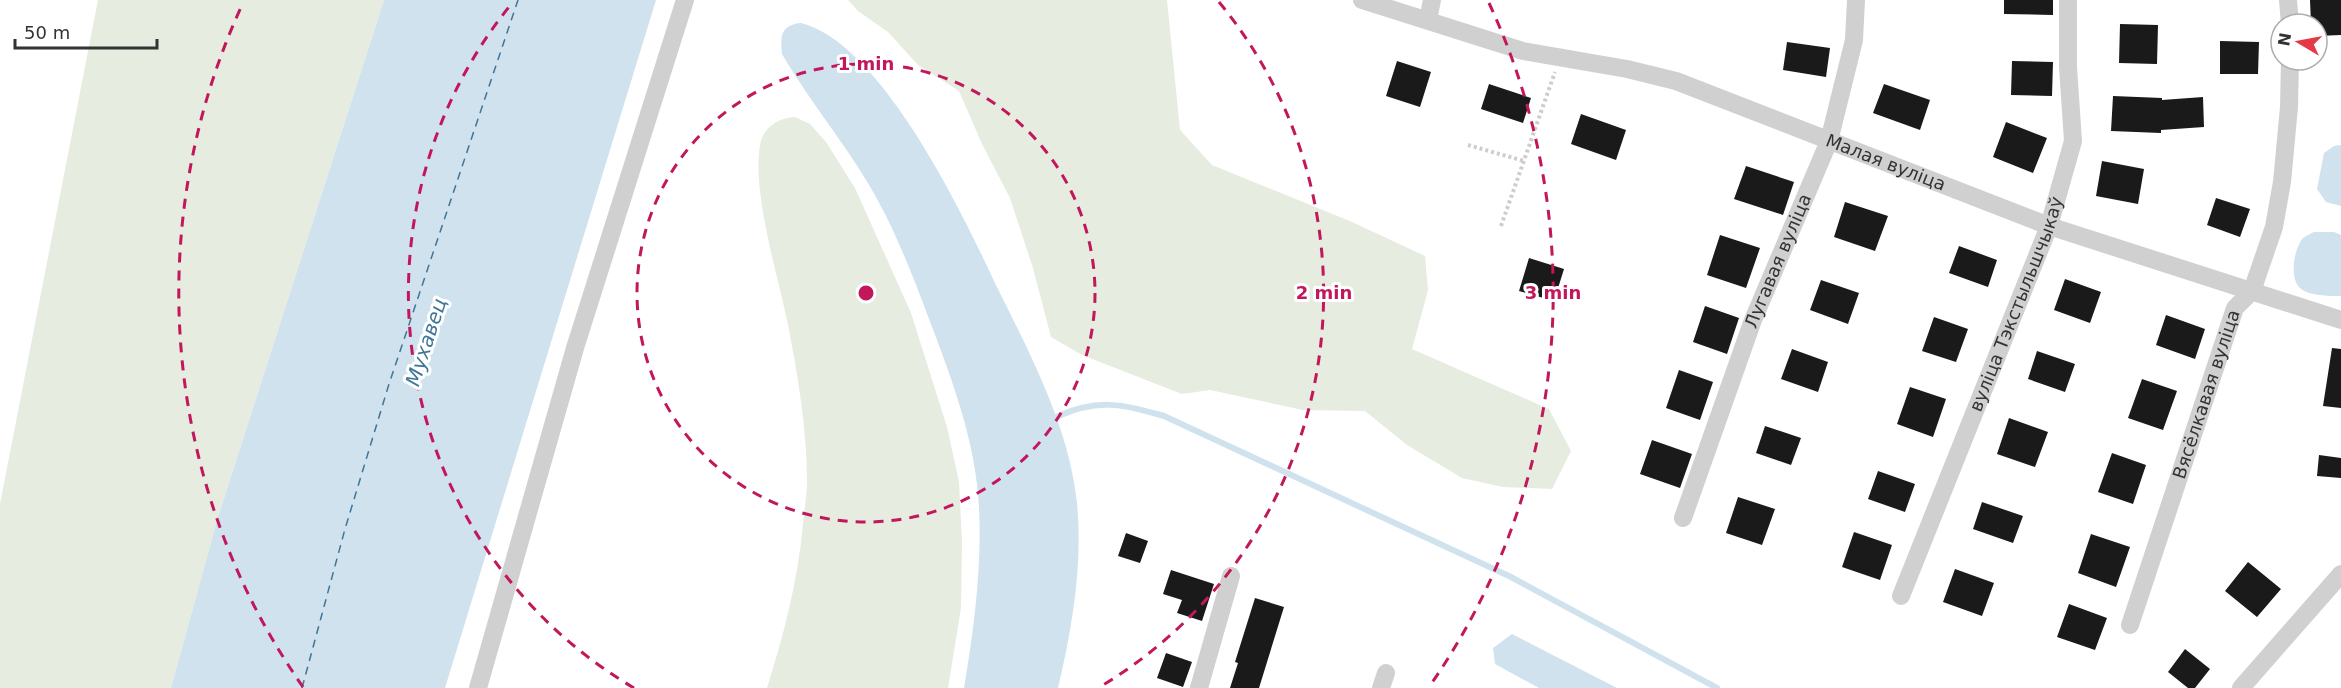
<svg xmlns="http://www.w3.org/2000/svg" width="2341" height="688" viewBox="0 0 2341 688" font-family="'DejaVu Sans',sans-serif">
  <rect width="100%" height="100%" fill="#fff"/>
  <!-- green -->
  <path fill="#e6ecdf" d="M98 0H384L218 517 171 688H0V504Z
    M848 0H1167L1180 130 1212 165 1352 222 1425 256 1428 290 1412 349 1549 409 1571 451 1552 489 1503 487 1462 478 1407 445 1365 411 1303 410 1210 390 1182 394 1082 355 1051 337 1033 268 1010 198 982 144 959 91 918 65 888 32 858 11Z
    M795 117 810 124 826 142 855 188 911 313 947 427 959 482 962 542 961 608 948 688H767C784 634 798 580 803 524 804 510 807 496 807 483 807 430 798 376 788 325 778 275 752 194 760 145 763 127 778 118 795 117Z"/>
  <!-- water -->
  <path fill="#cfe2ee" d="M384 0H656L445 688H171L218 517Z
    M801 23C881 43 962 212 995 283 1029 352 1069 426 1077 503 1083 564 1072 629 1058 688H964C974 628 982 568 979 507 976 443 952 379 929 319 916 284 902 248 885 214 857 157 814 109 782 54 780 36 781 25 801 23Z
    M2341 145V206L2326 202 2317 189 2324 153 2334 146Z
    M2314 232H2334L2341 235V296C2329 296 2309 296 2300 288 2289 278 2294 250 2302 239 2305 236 2310 234 2314 232Z
    M1512 634 1617 688H1539L1495 664 1493 648Z"/>
  <g fill="none" stroke-linecap="round" stroke-linejoin="round">
    <!-- stream -->
    <path stroke="#cfe2ee" stroke-width="6" d="M1056 417C1098 398 1121 404 1164 416L1509 576 1717 688"/>
    <!-- ferry -->
    <path stroke="#3f7597" stroke-width="1.5" stroke-dasharray="8 6" stroke-linecap="butt" d="M302 688 345 529 389 384 518 0"/>
  </g>
  <!-- building -->
  <path fill="#1a1a1a" d="M2004 0H2053V15L2004 14Z
    M2310 0H2341V35L2317 36V24H2311Z
    M2120 24 2158 25 2157 64 2119 63Z
    M2220 41 2259 42 2258 74H2220Z
    M1787 42 1830 48 1826 77 1783 70Z
    M1397 61 1431 72 1420 107 1386 96Z
    M2012 61 2053 62 2052 96 2011 95Z
    M1489 84 1531 98 1523 123 1481 109Z
    M1884 84 1930 100 1920 130 1873 113Z
    M2113 96 2162 98V100L2203 97 2204 127 2161 130V133L2111 131Z
    M1581 114 1626 130 1616 160 1571 144Z
    M2006 122 2047 138 2033 173 1993 157Z
    M2102 161 2144 169 2138 204 2096 196Z
    M1746 166 1794 182 1783 215 1734 199Z
    M2216 198 2250 209 2240 237 2207 225Z
    M1845 202 1888 216 1875 251 1834 237Z
    M1720 235 1760 248 1746 288 1707 275Z
    M1959 246 1997 260 1988 287 1949 273Z
    M1529 258 1564 269 1554 301 1519 291Z
    M2065 279 2101 292 2090 323 2054 310Z
    M1821 280 1859 293 1848 324 1810 310Z
    M1705 306 1739 318 1727 354 1693 342Z
    M2166 315 2205 329 2195 359 2156 345Z
    M1934 317 1968 329 1956 362 1922 351Z
    M2332 348 2341 349V408L2323 406Z
    M1792 349 1828 362 1818 392 1781 379Z
    M2037 351 2075 364 2065 392 2028 379Z
    M1679 370 1713 382 1700 420 1666 408Z
    M2142 379 2177 391 2163 430 2128 418Z
    M1910 387 1946 399 1933 437 1897 424Z
    M2009 418 2048 432 2035 467 1997 454Z
    M1765 426 1801 438 1791 465 1756 453Z
    M1652 440 1692 454 1680 488 1640 474Z
    M2112 453 2146 465 2133 504 2098 492Z
    M2319 455 2341 458V478L2317 476Z
    M1878 471 1915 484 1905 512 1868 499Z
    M1738 497 1775 509 1762 545 1726 533Z
    M1982 502 2023 516 2013 543 1973 529Z
    M1854 532 1892 545 1880 580 1842 567Z
    M1126 533 1148 541 1140 563 1118 556Z
    M2091 534 2130 547 2116 587 2078 573Z
    M2248 562 2281 589 2257 617 2225 591Z
    M1955 569 1994 583 1982 616 1943 602Z
    M1171 570 1214 584 1202 621 1177 613 1182 600 1163 594Z
    M1255 598 1284 607 1259 688H1230L1238 663 1235 662Z
    M2069 604 2107 618 2095 650 2057 637Z
    M2185 649 2210 669 2195 688H2188L2168 672Z
    M1166 653 1192 662 1183 687 1157 678Z"/>
  <g fill="none" stroke-linecap="round" stroke-linejoin="round">
    <!-- path -->
    <path stroke="#cdcdcd" stroke-width="4" stroke-dasharray="3 3" stroke-linecap="butt" d="M1468 145 1524 161
      M1501 226 1555 72"/>
    <!-- minor -->
    <g stroke="#d0d0d0" stroke-width="18">
      <path id="s1" d="M1362 0 1523 51 1627 69 1676 81 2049 226 2341 320"/>
      <path d="M2288 0 2290 24"/>
      <path d="M1428 20 1432 0"/>
      <path id="s2" d="M1683 518 1753 320 1829 141 1854 40 1856 0"/>
      <path id="s3" d="M1901 596 2049 226 2073 141 2068 67V0"/>
      <path id="s4" d="M2130 625 2235 308 2252 291 2274 227 2282 182 2289 107 2290 60"/>
      <path d="M478 688 575 348 685 0"/>
      <path d="M1199 688 1231 576"/>
      <path d="M1381 688 1386 673"/>
      <path d="M2241 688 2341 574"/>
    </g>
  </g>
  <!-- distance rings -->
  <g fill="none" stroke="#c2185b" stroke-width="3" stroke-dasharray="10 8">
    <circle cx="866" cy="293" r="229"/>
    <path d="M634 688A458 458 0 0 1 513 2M1219 2A458 458 0 0 1 1098 688"/>
    <path d="M303 687A687 687 0 0 1 243 3M1489 3A687 687 0 0 1 1429 687"/>
  </g>
  <g text-anchor="middle" stroke-width="6" stroke-linejoin="round" paint-order="stroke">
    <!-- street labels -->
    <g font-size="18" fill="#333" stroke="#fff">
      <text dy="6" stroke="none"><textPath href="#s1" startOffset="550">Малая вуліца</textPath></text>
      <text dy="6" stroke="none"><textPath href="#s2" startOffset="274">Лугавая вуліца</textPath></text>
      <text dy="6" stroke="none"><textPath href="#s3" startOffset="314">вуліца Тэкстыльшчыкаў</textPath></text>
      <text dy="6" stroke="none"><textPath href="#s4" startOffset="243">Вясёлкавая вуліца</textPath></text>
    </g>
    <!-- water labels -->
    <g font-size="20" font-style="italic" fill="#3f7597" stroke="#fff">
      <text transform="translate(426 342) rotate(-72)" y="7">Мухавец</text>
    </g>
  </g>
  <circle cx="866" cy="293" r="9" fill="#c2185b" stroke="#fff" stroke-width="3"/>
  <g font-size="18" text-anchor="middle" font-weight="bold" fill="#c2185b" stroke="#fff" stroke-width="6" stroke-linejoin="round" paint-order="stroke">
    <text x="866" y="70">1 min</text>
    <text x="1324" y="299">2 min</text>
    <text x="1553" y="299">3 min</text>
  </g>
  <!-- north arrow -->
  <g transform="translate(2299 42) rotate(280)"><circle r="28" fill="#ffffff" stroke="#adadad" stroke-width="1.5"/>
  <path d="M0-4.5L10 22L0 15L-10 22Z" fill="#e63946"/>
  <text y="-9" font-size="16" font-weight="bold" text-anchor="middle" fill="#333333">N</text>
  </g>
  <!-- scale -->
  <path d="M15 39v9h142v-9" fill="none" stroke="#333333" stroke-width="3"/>
  <text x="24" y="39" font-size="18" fill="#333333" stroke="#ffffff" stroke-width="4.5" paint-order="stroke">50 m</text>
</svg>
